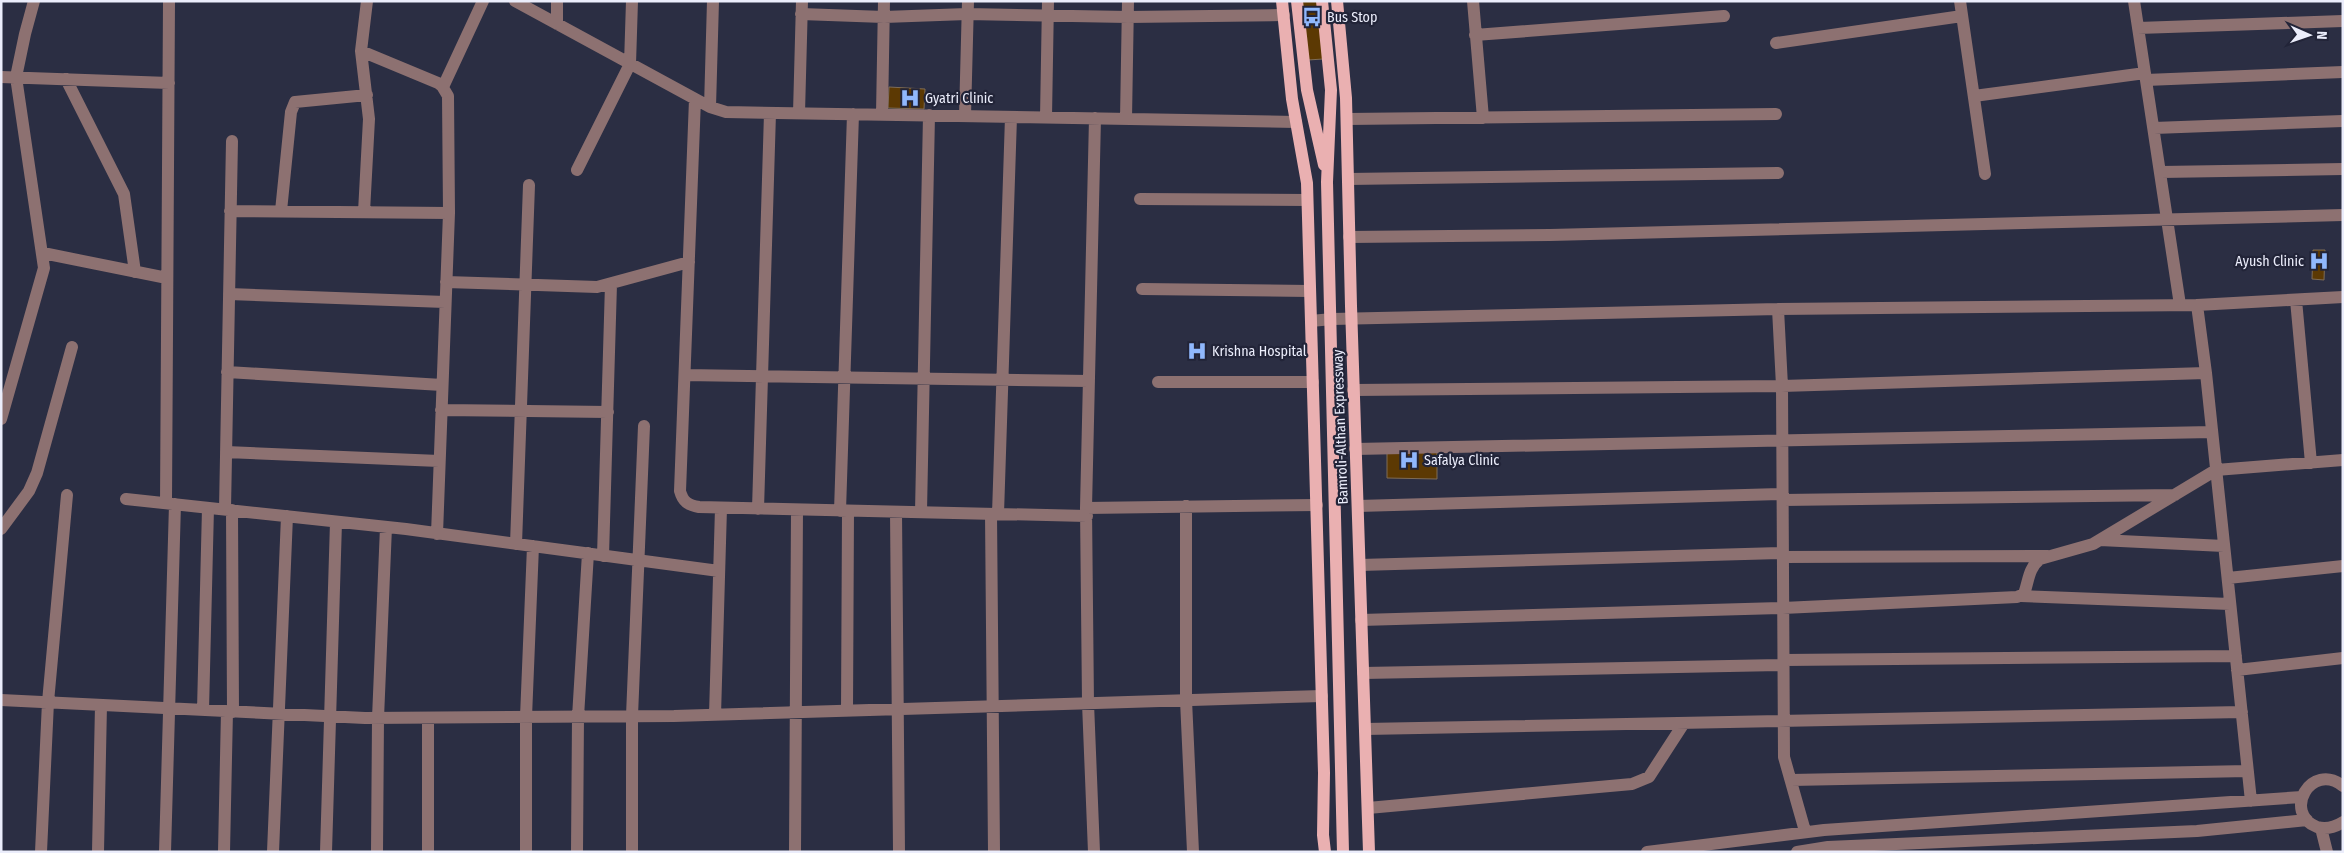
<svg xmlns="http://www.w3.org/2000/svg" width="2344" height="853" viewBox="0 0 2344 853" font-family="'Fira Sans Condensed',sans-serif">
  <rect width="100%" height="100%" fill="#2b2e43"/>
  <!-- building -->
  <path fill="#5c3903" stroke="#7e6c57" d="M1302 1H1318L1323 59 1308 60Z
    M889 87 925 89 924 109 888 108Z
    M2313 250H2325L2324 280 2312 279Z
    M1387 452H1437V479L1387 478Z"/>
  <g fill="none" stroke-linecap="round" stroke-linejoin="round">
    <!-- minor -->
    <path stroke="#8d7171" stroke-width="12" d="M515 1 710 107 726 112 1296 122
      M1473 1 1483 118
      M1960 1 1985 174
      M2134 1 2180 305
      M801 14 884 17 967 14 1128 17 1284 15
      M557 24V1
      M2138 28 2343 21
      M1475 35 1724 16
      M1776 43 1962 16
      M361 51 438 83 442 86 448 96 449 213 437 534
      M1 77 169 83
      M66 79 124 194 135 272
      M2146 80 2343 72
      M443 87 483 1
      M1974 96 2145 73
      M695 99 680 491C683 502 688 505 699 507L1087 516
      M710 107 713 1
      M799 113 802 1
      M882 114 884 1
      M965 116 968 1
      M1046 117 1048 1
      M1126 119 1128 1
      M1347 119 1776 114
      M2154 128 2343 121
      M577 170 630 64 632 1
      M2161 172 2343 169
      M1348 179 1778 173
      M1140 199 1307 200
      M230 211 449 213
      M281 211 291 112 295 102 367 95
      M364 212 369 119 361 51 367 1
      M1349 237 1550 235 2343 215
      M43 253 167 278
      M446 282 597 287 689 262
      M1142 289 1310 291
      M229 294 445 302
      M2296 300 2311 463
      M2197 305 2206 373 2251 801
      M1778 309 1782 386 1784 757 1805 831
      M1311 321 1332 319 1778 309 2197 305 2343 297
      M227 372 442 385
      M685 375 1089 381
      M1158 382H1313
      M1353 390 1782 386 2206 373
      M441 410 608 412
      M1 419 44 268 16 77 25 34 34 1
      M1355 449 2212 432
      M226 452 439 461
      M126 499 406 529 719 571
      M1783 500 2175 495
      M166 503 169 1
      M1186 506V700L1193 852
      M1358 506 1783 494
      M1086 508 1317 505
      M225 509 232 141
      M758 509 770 113
      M232 510 233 712
      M840 511 853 114
      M896 512 899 852
      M921 512 929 115
      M991 514 994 852
      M998 514 1011 117
      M1 529 29 491 37 473 72 347
      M2100 540 2224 546
      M516 544 529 185
      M603 556 611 284
      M1783 557 2048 556
      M1360 565 1783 553
      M2228 578 2343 566
      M2021 596 2230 604
      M1361 620 1783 608 2017 597 2024 594C2029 580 2028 569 2040 559L2093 544 2216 470 2343 460
      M1784 660 2236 656
      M2237 670 2343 658
      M1363 673 1783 665
      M1 700 365 718 674 716 1322 696
      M203 710 208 508
      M847 711 848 511
      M715 715 721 508
      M1365 729 2242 712
      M1791 780 2248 771
      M2343 786C2311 761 2282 813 2317 827 2327 830 2335 827 2343 822
      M1368 808 1632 784 1649 777 1684 723
      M2321 828 2327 852
      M41 852 48 702 67 495
      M98 852 101 705
      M165 852 175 504
      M224 852 227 711
      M273 852 287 516
      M326 852 336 522
      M377 852 378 718 386 527
      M428 852V718
      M526 852V717L533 546
      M577 852 578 717 588 553
      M632 852V716L644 426
      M795 852 797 510
      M1094 852 1088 703 1086 508 1095 118
      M1647 852 1824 830 2302 797
      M1797 852 1828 847 2197 831 2307 820"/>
    <!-- major -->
    <path stroke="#eab0b1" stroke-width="12" d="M1282 1 1292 99 1307 183 1324 773 1323 835 1325 852
      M1297 1 1307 90 1324 165
      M1322 1 1331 90 1327 182 1343 852
      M1337 1 1346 98 1351 306 1369 852"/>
  </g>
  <!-- icons -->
  <defs>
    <symbol id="bus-bare" viewBox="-9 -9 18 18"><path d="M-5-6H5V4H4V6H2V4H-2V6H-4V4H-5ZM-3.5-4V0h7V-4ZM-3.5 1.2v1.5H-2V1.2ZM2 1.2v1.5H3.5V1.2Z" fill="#90b8fd" stroke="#222438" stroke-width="2.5" paint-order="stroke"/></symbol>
    <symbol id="hospital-bare" viewBox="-9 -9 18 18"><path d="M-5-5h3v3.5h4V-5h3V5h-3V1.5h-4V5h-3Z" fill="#90b8fd" stroke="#222438" stroke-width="2.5" paint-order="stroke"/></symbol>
  </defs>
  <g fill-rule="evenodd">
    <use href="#bus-bare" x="1298" y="3" width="28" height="28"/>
    <use href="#hospital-bare" x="896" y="84" width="28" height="28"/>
    <use href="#hospital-bare" x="2305" y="247" width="28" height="28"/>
    <use href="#hospital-bare" x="1183" y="337" width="28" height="28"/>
    <use href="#hospital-bare" x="1395" y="446" width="28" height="28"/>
  </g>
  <g text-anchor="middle" stroke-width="4.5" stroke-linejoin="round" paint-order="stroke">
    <!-- poi labels -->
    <g font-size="14" fill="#ebedfb" stroke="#222438" text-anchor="start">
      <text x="1327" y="22">Bus Stop</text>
      <text x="925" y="103">Gyatri Clinic</text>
      <text x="2304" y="266" text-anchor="end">Ayush Clinic</text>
      <text x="1212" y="356">Krishna Hospital</text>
      <text x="1424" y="465">Safalya Clinic</text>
    </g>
    <!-- street labels -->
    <g font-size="14" fill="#ebedfb" stroke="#222438">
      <text transform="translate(1340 427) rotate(-92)" y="5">Bamroli-Althan Expressway</text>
    </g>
  </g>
  <!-- border -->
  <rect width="2344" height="853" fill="none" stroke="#ebedfb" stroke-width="5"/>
  <!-- north arrow -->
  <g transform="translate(2309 35) rotate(92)" stroke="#222438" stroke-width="4" paint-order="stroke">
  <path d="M0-4L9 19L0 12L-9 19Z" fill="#ebedfb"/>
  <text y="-8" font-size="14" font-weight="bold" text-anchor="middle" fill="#ebedfb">N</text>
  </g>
</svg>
